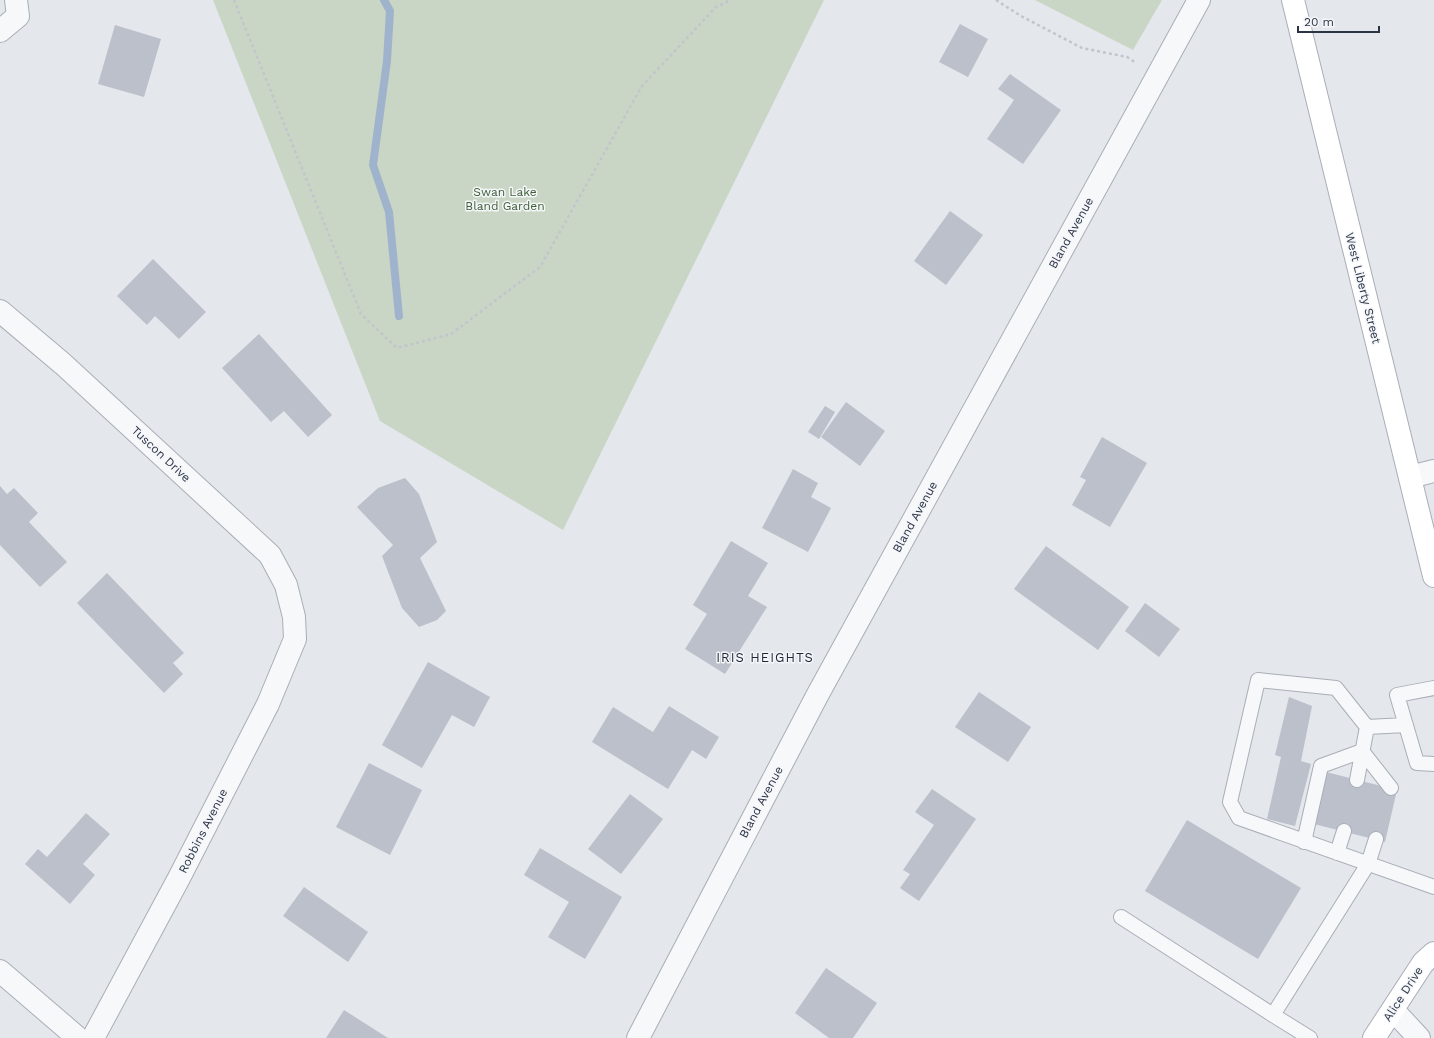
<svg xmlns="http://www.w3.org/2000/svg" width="1434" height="1038" viewBox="0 0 1434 1038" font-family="'Work Sans',sans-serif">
  <rect width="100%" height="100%" fill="#e4e7ec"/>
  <!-- green -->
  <path fill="#c9d6c5" d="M213 0H824L563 530 380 421Z
    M1035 0H1162L1133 50Z"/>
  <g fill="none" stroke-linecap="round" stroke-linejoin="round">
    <!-- stream -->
    <path stroke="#9fb4cc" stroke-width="8" d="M384 0 390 11 387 61 373 165 389 212 399 316"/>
  </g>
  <!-- building -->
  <path fill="#bbc0ca" d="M960 24 988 39 968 77 939 62Z
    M115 25 161 39 144 97 98 84Z
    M1010 74 1061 110 1023 164 987 139 1014 100 998 89Z
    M950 211 983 235 946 285 914 261Z
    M153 259 206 312 179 339 155 316 147 325 117 296Z
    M259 334 332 415 308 437 284 411 271 422 222 368Z
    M846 402 885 431 860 466 821 437Z
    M825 406 835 412 819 439 808 432Z
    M1102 437 1147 463 1110 527 1072 505 1086 480 1080 477Z
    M793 469 818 483 811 497 831 508 808 552 762 528Z
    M405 478 419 494 437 542 420 558 446 611 437 620 419 627 402 608 382 556 393 545 357 507 378 488Z
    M0 486 7 494 14 488 38 513 29 522 67 562 40 587 0 545Z
    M731 541 768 563 748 596 767 607 725 674 685 649 707 614 693 605Z
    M1046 546 1129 607 1098 650 1014 589Z
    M107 573 184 653 173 663 183 674 164 693 77 603Z
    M1145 603 1180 629 1159 657 1125 631Z
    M428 662 490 697 474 727 452 715 422 768 382 745Z
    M979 692 1031 727 1008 762 955 727Z
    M1289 697 1312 706 1301 761 1311 764 1295 826 1267 819 1281 757 1275 755Z
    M669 706 719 737 706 759 692 750 668 789 592 742 613 707 653 732Z
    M369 763 422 790 390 855 336 827Z
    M1326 772 1397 790 1385 842 1314 824Z
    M932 789 976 819 919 901 900 888 910 874 903 870 934 825 915 812Z
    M630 794 663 819 621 874 588 849Z
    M86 813 110 834 83 864 95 875 70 904 25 864 38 849 47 857Z
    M1187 820 1301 888 1258 959 1145 891Z
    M540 848 622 897 585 959 548 937 569 902 524 875Z
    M304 887 368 932 348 962 283 916Z
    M826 968 877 1003 853 1038H829L795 1013Z
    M344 1010 388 1038H326Z"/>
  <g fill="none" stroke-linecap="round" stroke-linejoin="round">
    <defs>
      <path id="lane" d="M1434 688 1397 695 1417 763 1434 764
        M1367 727 1336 688 1258 680 1230 802 1239 818 1434 887
        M1362 751 1391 788
        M1357 780 1367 727 1406 725
        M1304 842 1321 766 1362 751
        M1337 853 1344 831
        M1121 917 1273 1015
        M1310 1038 1273 1015 1368 864 1376 839"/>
      <path id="street" d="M0 31 18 16 16 0
        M0 311 63 364 270 555 286 585 294 617 295 639 268 704 179 878 93 1038
        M1410 477 1434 471
        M0 971 78 1038
        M1393 1010 1419 1038
        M638 1038 818 694 1199 0"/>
      <path id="secondary" d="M1293 0 1434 576
        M1374 1038 1423 963 1434 953"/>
    </defs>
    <!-- lane casing -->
    <use href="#lane" stroke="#a9aeb7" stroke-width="16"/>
    <!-- street casing -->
    <use href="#street" stroke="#a9aeb7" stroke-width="24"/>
    <!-- secondary casing -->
    <use href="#secondary" stroke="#a9aeb7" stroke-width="24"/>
    <!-- path -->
    <path stroke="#c2c5cb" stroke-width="2.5" stroke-dasharray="3 3" stroke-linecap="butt" d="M234 0 361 314 397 348 451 334 540 267 642 86 716 7 731 0
      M996 0 1021 16 1082 48 1127 57 1136 63"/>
    <!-- lane -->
    <use href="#lane" stroke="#f7f8fa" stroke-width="14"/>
    <!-- street -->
    <use href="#street" stroke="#f7f8fa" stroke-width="22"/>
    <!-- secondary -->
    <use href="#secondary" stroke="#fff" stroke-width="22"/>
  </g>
  <g text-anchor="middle" stroke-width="3" stroke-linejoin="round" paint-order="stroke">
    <!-- park labels -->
    <g font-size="12" fill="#3f6138" stroke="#f4f6f9">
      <text x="505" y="196">Swan Lake<tspan x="505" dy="14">Bland Garden</tspan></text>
    </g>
    <!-- street labels -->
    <g font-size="12" fill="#2b3445" stroke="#f4f6f9">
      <text transform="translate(1071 233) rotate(-61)" y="4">Bland Avenue</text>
      <text transform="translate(1363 288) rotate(76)" y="4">West Liberty Street</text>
      <text transform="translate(161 454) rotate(43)" y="4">Tuscon Drive</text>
      <text transform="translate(915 517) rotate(-61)" y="4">Bland Avenue</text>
      <text transform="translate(761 802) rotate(-62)" y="4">Bland Avenue</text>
      <text transform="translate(203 831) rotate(-63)" y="4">Robbins Avenue</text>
      <text transform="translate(1403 994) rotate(-57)" y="4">Alice Drive</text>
    </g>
    <!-- neighbourhood labels -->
    <g font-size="13" letter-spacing="1" fill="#1d2536" stroke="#f4f6f9">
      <text x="765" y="662">IRIS HEIGHTS</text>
    </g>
  </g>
  <!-- scale -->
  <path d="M1298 26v6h81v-6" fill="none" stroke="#2b3445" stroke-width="2"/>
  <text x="1304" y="26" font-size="12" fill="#2b3445" stroke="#f4f6f9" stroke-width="3" paint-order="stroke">20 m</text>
</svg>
